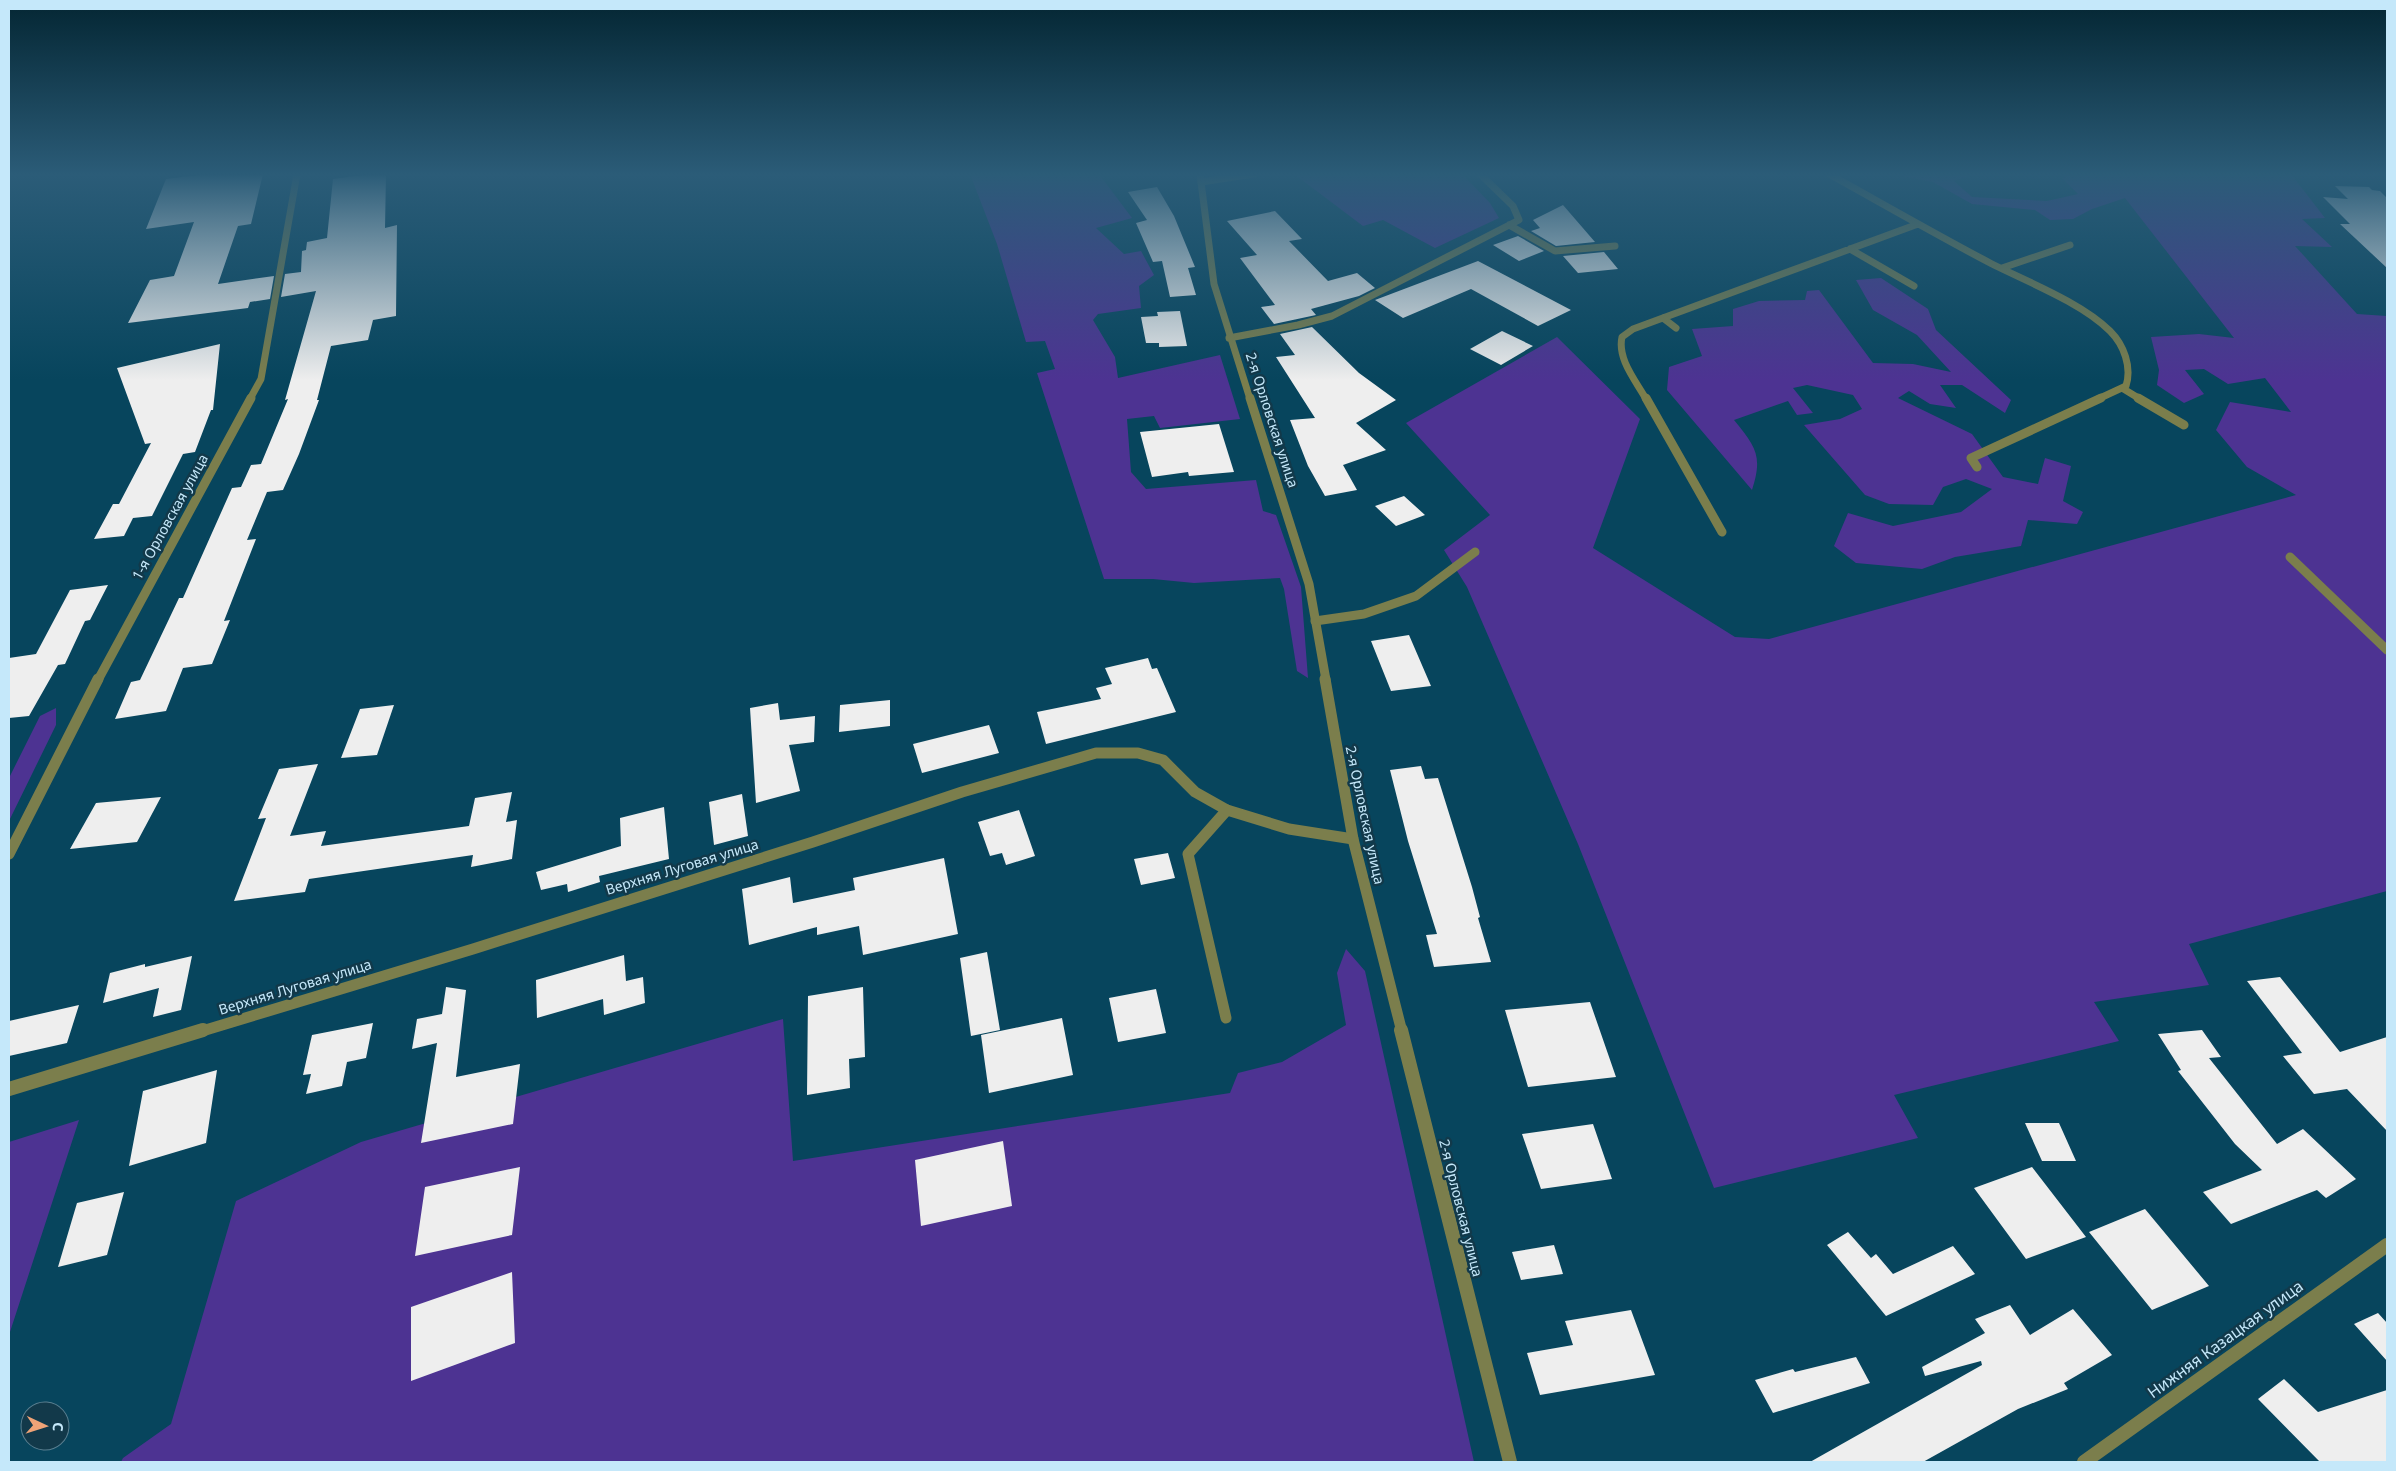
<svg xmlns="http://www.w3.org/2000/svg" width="2396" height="1471" viewBox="0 0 2396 1471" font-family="'Noto Sans',sans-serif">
  <rect width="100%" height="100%" fill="#07455d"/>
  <!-- green -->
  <path fill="#4d3392" d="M970 174H1099L1132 218 1096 228 1124 254 1141 251 1154 275 1139 286 1141 308 1098 314 1093 320 1115 357 1118 378 1220 355 1240 419 1160 428 1154 416 1127 419 1131 472 1146 489 1256 480 1263 511 1276 515 1301 587 1308 678 1297 671 1284 589 1280 578 1194 583 1153 579H1104L1037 373 1055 369 1045 341 1026 342 997 244Z
    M1294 174H1462L1490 203 1499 218 1435 248 1383 220 1363 226Z
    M1892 174H1974L1954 181 1972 197 2047 201 2078 194 2062 178 2067 174H2291L2325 218 2302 219 2332 247 2295 246 2357 314 2387 316V891L2189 944 2209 985 2094 1002 2119 1041 1894 1095 1918 1138 1714 1188 1578 844 1467 587 1444 550 1490 515 1406 423 1557 337 1640 419 1593 548 1735 637 1769 639 2296 495 2247 467 2216 430 2230 402 2291 412 2265 378 2228 384 2204 369 2185 370 2204 394 2184 403 2157 385 2159 370 2151 337 2199 334 2234 338 2125 198 2092 209 2073 219 2050 220 2035 210 1972 204 1933 182Z
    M1881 278 1928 309 1936 330 2011 400 2005 413 1962 385H1940L1956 408 1930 404 1909 391 1898 398 1972 434 2003 477 2038 484 2045 458 2071 466 2063 501 2083 512 2077 524 2028 520 2021 546 1955 557 1922 569 1856 563 1834 546 1848 513 1893 526 1961 512 1992 489 1966 479 1943 487 1933 505 1889 504 1865 495 1804 425 1840 419 1862 409 1853 395 1807 385 1793 388 1813 413 1797 415 1788 401 1734 420C1756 447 1763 456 1752 490L1667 390 1669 367 1702 356 1692 329 1733 326V309L1759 301 1805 300 1807 291 1819 290 1873 363 1913 364 1951 372 1917 335 1873 310 1856 280Z
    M56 708V725L9 821V778L40 716Z
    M1346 949 1365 971 1474 1462H121L123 1458 171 1424 236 1201 361 1142 783 1019 793 1161 1230 1093 1238 1073 1282 1062 1346 1025 1337 973Z
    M79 1120 9 1335V1142Z"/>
  <!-- building -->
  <path fill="#eee" d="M206 174H263L251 224 238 226 218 284 274 276 270 299 250 302 248 308 128 323 150 280 174 276 194 222 146 229 166 179Z
    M370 174H386L385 228 397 225 396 316 373 320 368 340 331 346 317 400H319L299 454 283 490 267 492 247 540 256 539 224 621 230 620 212 664 183 668 166 711 115 719 131 682 140 680 179 598H183L232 488 241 487 251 465 261 464 288 399 285 400 316 291 281 297 285 274 301 272 302 251 306 250 307 242 327 238 333 179Z
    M2335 186 2369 187 2372 190 2380 191 2387 198V268L2340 224H2350L2323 197 2348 199Z
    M1157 187 1174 216 1195 267 1188 268 1196 295 1170 297 1162 261 1153 262 1136 223 1147 220 1128 192Z
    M1563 205 1595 242 1556 246 1531 231 1540 228 1533 220Z
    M1275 211 1302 239 1289 241 1328 281 1357 273 1375 288 1359 296 1311 309 1316 315 1274 324 1261 307 1275 305 1240 258 1257 255 1227 221Z
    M1518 236 1544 251 1519 261 1493 245Z
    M1604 252 1618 269 1578 273 1563 256Z
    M1478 261 1571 310 1538 326 1471 289 1403 318 1375 300Z
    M1180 311 1187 346 1159 347V343H1146L1141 317 1158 316 1157 312Z
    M1312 327 1359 373 1396 400 1356 423 1386 450 1343 465 1357 490 1325 496 1308 466 1290 420 1315 418 1276 357 1295 355 1280 334Z
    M1502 331 1533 346 1501 365 1470 349Z
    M220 344 213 410H211L195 452 183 454 152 516 133 518 124 536 94 539 113 504H119L151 443 145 444 117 368Z
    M1219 424 1234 472 1189 476 1188 472 1152 477 1140 432Z
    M1404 496 1425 515 1396 526 1375 506Z
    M108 585 90 620 85 621 65 664 58 665 29 716 9 718V658L36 654 70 590Z
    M1409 635 1431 686 1391 691 1371 641Z
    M1148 658 1152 669 1157 668 1176 712 1046 744 1037 712 1101 699 1096 688 1112 684 1105 668Z
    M890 700V726L839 732 840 705Z
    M778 703 780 720 815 716 814 742 789 745 800 791 756 803 750 708Z
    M394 705 377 755 341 758 360 709Z
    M989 725 999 753 922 773 913 744Z
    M318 764 290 836 326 831 321 846 469 826 475 798 512 792 506 822 517 820 512 859 471 867 473 855 309 879 305 892 234 901 266 818 258 819 279 769Z
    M1421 766 1425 779 1438 778 1472 887 1480 917 1478 918 1491 962 1434 967 1426 935 1437 934 1408 841 1390 770Z
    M742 794 748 836 714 845 709 802Z
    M161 797 137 842 70 849 96 803Z
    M664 807 669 859 599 876 600 882 568 892 567 884 541 890 536 872 621 846 620 818Z
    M1019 810 1035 856 1006 865 1002 853 990 856 978 822Z
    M1168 853 1175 878 1141 885 1134 859Z
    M944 858 958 934 863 955 859 926 817 935V927L749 945 742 889 790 877 793 903 855 890 853 878Z
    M987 952 1000 1030 971 1036 960 958Z
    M624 955 626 981 643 977 645 1003 604 1015 603 999 537 1018 536 980Z
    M192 956 181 1010 153 1017 159 988 103 1003 110 973 145 964V967Z
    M2280 977 2340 1052 2387 1037V1131L2347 1089 2314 1094 2283 1056 2302 1053 2247 981Z
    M446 987 466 990 456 1077 520 1064 513 1124 421 1143 437 1043 412 1049 417 1019 442 1014Z
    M863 987 865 1057 849 1059 850 1088 807 1095 808 996Z
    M1156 989 1166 1033 1118 1042 1109 998Z
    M1590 1002 1616 1077 1528 1087 1505 1010Z
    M79 1005 67 1043 9 1056V1021Z
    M1062 1018 1073 1075 989 1093 981 1035Z
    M373 1023 366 1058 347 1062 342 1086 306 1094 311 1074 303 1075 312 1035Z
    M2202 1030 2221 1057 2209 1058 2277 1144 2303 1129 2356 1179 2326 1198 2317 1190 2231 1224 2203 1192 2262 1170 2235 1144 2178 1071 2181 1070 2158 1034Z
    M217 1070 206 1143 129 1166 143 1091Z
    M2025 1123H2059L2076 1161H2042Z
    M1593 1124 1612 1179 1541 1189 1522 1134Z
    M1003 1141 1012 1206 921 1226 915 1160Z
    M520 1167 512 1235 415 1256 425 1187Z
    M2032 1167 2086 1237 2026 1259 1974 1188Z
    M124 1192 107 1255 58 1267 77 1203Z
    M2145 1209 2209 1286 2152 1310 2089 1232Z
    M1848 1232 1871 1258 1876 1254 1893 1274 1953 1246 1975 1274 1886 1316 1827 1245Z
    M1554 1245 1563 1274 1521 1280 1512 1252Z
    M512 1272 515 1343 411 1381V1307Z
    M2010 1305 2030 1335 2073 1309 2112 1355 2064 1383 2068 1389 2018 1409 1923 1462H1810L1982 1365 1981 1361 1925 1376 1922 1367 1985 1333 1975 1319Z
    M1631 1310 1655 1375 1540 1395 1527 1353 1573 1345 1565 1321Z
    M2378 1313 2387 1323V1361L2354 1324Z
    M1856 1357 1870 1383 1773 1413 1755 1380 1793 1369 1795 1372Z
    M2284 1379 2318 1412 2387 1390V1462H2320L2258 1399Z"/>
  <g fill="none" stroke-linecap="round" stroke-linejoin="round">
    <!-- service-far2 -->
    <path stroke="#7b7e4c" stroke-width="7" d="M1829 174C1883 204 1937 235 1992 264 2028 282 2082 303 2110 331 2124 345 2132 367 2126 386L2098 399
      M1201 182 1254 174
      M1509 225 1555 251 1615 246
      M1850 249 1914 286
      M2002 268 2070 245
      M1663 318 1676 328
      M1229 338 1298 325 1332 316 1519 220 1513 206 1480 174
      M2122 388 2140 399
      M1646 399C1636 381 1617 359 1622 337L1633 329 1918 224"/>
    <!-- service-far1 -->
    <path stroke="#7b7e4c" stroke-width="9" d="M1646 398 1722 532
      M2138 398 2184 425
      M1977 467 1971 458 2101 398
      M2290 557 2387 650
      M1315 621 1364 614 1416 596 1475 552"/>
    <!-- service -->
    <path stroke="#7b7e4c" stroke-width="11" d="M1226 1018 1188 854 1227 810"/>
    <!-- minor-far3 -->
    <path stroke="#7b7e4c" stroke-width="7" d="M250 399 261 379 297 174"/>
    <!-- minor-far2 -->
    <path stroke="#7b7e4c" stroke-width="9" d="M98 680 251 398"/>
    <!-- minor-far1 -->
    <path stroke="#7b7e4c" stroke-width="11" d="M9 854 98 679
      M199 1032 473 949 813 842 962 792 1096 753H1138L1163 760 1195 792 1227 810 1289 829 1353 839"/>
    <!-- minor -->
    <path stroke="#7b7e4c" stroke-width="14" d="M9 1089 203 1030
      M2084 1462 2387 1245"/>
    <!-- tertiary-far3 -->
    <path stroke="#7b7e4c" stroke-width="7" d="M1200 174 1214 284 1250 399"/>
    <!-- tertiary-far2 -->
    <path stroke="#7b7e4c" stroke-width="9" d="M1250 398 1309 584 1326 680"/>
    <!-- tertiary-far1 -->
    <path stroke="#7b7e4c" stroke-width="11" d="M1325 679 1353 839 1402 1032"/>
    <!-- tertiary -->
    <path stroke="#7b7e4c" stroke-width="14" d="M1401 1030 1510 1462"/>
  </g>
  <!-- sky -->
  <linearGradient id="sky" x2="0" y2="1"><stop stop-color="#042633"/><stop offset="0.46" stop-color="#2b5c78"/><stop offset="1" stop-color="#2b5c78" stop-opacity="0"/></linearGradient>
  <rect width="2396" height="380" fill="url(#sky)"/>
  <g text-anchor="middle" stroke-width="5" stroke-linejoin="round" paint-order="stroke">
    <!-- street labels -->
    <g font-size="14" fill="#c5e8fa" stroke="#12394a">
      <text transform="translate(1272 420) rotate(72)" y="5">2-я Орловская улица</text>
      <text transform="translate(170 517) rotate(-61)" y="5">1-я Орловская улица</text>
      <text transform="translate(1365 815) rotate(78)" y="5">2-я Орловская улица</text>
      <text transform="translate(682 867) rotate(-17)" y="5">Верхняя Луговая улица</text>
      <text transform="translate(295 987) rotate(-17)" y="5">Верхняя Луговая улица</text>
      <text transform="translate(1461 1208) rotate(76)" y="5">2-я Орловская улица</text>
    </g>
    <!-- near-street labels -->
    <g font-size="16" fill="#c5e8fa" stroke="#12394a">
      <text transform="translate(2225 1339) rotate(-36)" y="6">Нижняя Казацкая улица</text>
    </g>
  </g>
  <!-- border -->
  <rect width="2396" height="1471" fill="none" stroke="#c5e8fa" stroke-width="20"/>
  <!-- north arrow -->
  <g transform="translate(45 1426) rotate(94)"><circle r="24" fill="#12394a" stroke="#5a7f90"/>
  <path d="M0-4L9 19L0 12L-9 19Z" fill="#efa377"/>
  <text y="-8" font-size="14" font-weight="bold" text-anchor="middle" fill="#c5e8fa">С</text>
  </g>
</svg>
